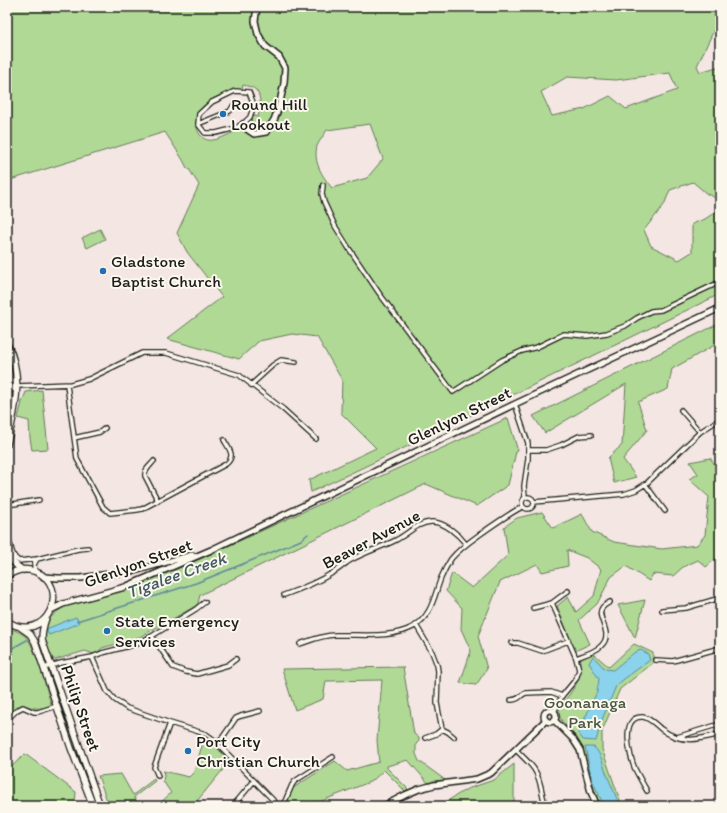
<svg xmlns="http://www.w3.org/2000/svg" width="727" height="813" viewBox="0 0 727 813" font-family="Itim,sans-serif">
  <rect width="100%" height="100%" fill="#f3e6e3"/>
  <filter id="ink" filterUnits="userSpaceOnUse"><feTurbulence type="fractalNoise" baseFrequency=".025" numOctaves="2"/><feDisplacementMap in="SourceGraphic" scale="8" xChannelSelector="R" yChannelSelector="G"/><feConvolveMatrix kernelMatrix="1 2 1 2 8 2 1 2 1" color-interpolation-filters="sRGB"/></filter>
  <g filter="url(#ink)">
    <!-- green -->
    <path fill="#b0d996" stroke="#667a59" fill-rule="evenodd" d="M7 7H601L606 9 609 7H720V17L697 66 700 72 720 66V200L707 194 693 182 670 190 664 205 644 230 651 246 679 260 692 252V224L705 219 720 209V294L404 448 311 492 309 480 376 448 341 413 342 380 317 337 292 334 259 341 239 359 167 339 222 297 187 252 177 233 199 185 189 169 187 168 183 160 165 132 7 181ZM670 73 677 90 626 109 610 96 584 109 552 116 541 92 567 77 616 80ZM243 85C247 86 253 87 256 90 262 98 260 108 258 117L252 115 251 119 254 126 246 131 242 129 239 130C231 133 221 139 213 140 198 143 192 121 199 111 205 102 220 95 230 91 234 90 238 90 242 89ZM370 124 383 159 367 178 332 188C322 176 313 162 317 146 319 141 324 135 327 130Z
      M100 229 105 239 87 248 82 238Z
      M720 323V342L672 369 668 389 638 402 647 430 623 459 636 477 614 483 608 458 622 445 626 384 545 433 533 416Z
      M42 390 48 449 32 450 30 438 29 421 18 418 22 402 26 392Z
      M508 418 517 448 508 485 477 506 426 484 200 595 198 603 194 607 138 638 102 648 97 653 94 654 85 651 58 659 55 660 53 659C49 651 44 642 44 634 44 621 57 610 68 605L120 592 189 564Z
      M710 458 720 471V555L706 567 698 560 683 567 673 576 653 574 649 581 626 566 611 577 597 604 579 620 590 644 575 651 557 606 568 597 576 612 594 596 601 569 587 558 567 550 568 566 542 572 537 564 500 582 478 636 487 669 476 685 460 683 471 651 461 629 462 608 446 591 452 573 472 588 508 555 504 527 517 518 542 512 553 528 582 514 592 532 614 542 662 549 697 545 705 535 709 497 689 479 698 474 690 462Z
      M645 600 635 638 618 605Z
      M7 628C14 630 21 632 26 637 36 648 47 690 51 705 46 707 41 709 35 708 22 706 22 701 10 713L7 710Z
      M634 644 653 653V663L620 689 602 731V749L622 806H601C589 784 589 758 575 736 570 728 558 722 559 711 560 705 565 700 569 695 573 690 577 683 579 677 582 671 579 664 580 659L593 653 609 667Z
      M403 667 414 734 419 738V741L416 744V754L419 761 445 780 433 781 428 783 408 760 387 766V768L408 789 405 791 384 770 372 781 309 806H282L290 790 335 761 347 771 379 762 377 740 382 680 326 681 323 699 295 710 282 669Z
      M204 739 210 741 230 761 193 806H157L171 793 163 781 164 776 163 771 189 777 194 772Z
      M25 754 76 792 75 803 69 806H7V771Z
      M514 764V806H439L467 789 494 780Z
      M121 774 133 795 154 779 155 781 134 797 140 806H109L98 776Z"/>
    <!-- water -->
    <path fill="#8bd2ec" stroke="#5f8999" d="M76 617 79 623 49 635 46 629Z
      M641 650 648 654 650 660 624 679 616 686 602 720 596 741 583 740 578 733 597 692 599 679 589 663 593 656 605 669 613 670 635 652Z
      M585 747H594C602 755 603 765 607 775 611 785 616 795 619 805L617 806H604L592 780Z"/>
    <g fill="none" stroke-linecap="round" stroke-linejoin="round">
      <!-- stream -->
      <path stroke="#5f8999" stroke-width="1.5" d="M77 621 196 583 287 546 301 540 308 534
        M7 651 27 640"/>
      <defs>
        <path id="street" d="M235 91 249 92 254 105 250 117 245 122 236 128 216 133H205L198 124 199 114 212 102Z
          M198 124 230 111 235 103
          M323 185 322 194 324 202 335 226 348 247 379 293 453 392 502 360 522 351 537 347 564 334 587 336 607 333 625 326 637 318 651 311 661 310 720 282
          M67 385 77 459 103 507 110 513 137 510 142 509 226 464C236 456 229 449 224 440
          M251 385 273 365 281 360 296 362
          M17 386 71 384 89 379 142 353H166L239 375 283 409 316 439
          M515 404 528 443V459L524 486 525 497
          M681 410 700 432
          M74 438 100 432 105 428
          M528 450H546L561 445 579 436 591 435
          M154 461C150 466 144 470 145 476L158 501
          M645 484 665 511
          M522 503a6 6 0 1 1 12 0a6 6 0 1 1-12 0Z
          M534 502 624 494 636 490 647 483 700 432 720 419
          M7 505 39 500
          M7 536C12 544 10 556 19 561L37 559 78 549 88 548
          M35 572 34 565 37 559
          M284 595C301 589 318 582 334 572 340 569 345 563 351 560 365 552 382 547 396 540 408 534 417 523 431 522 444 521 459 535 466 544
          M552 603 576 658 579 670 576 679 562 696 554 712
          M533 608 552 603 568 591
          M662 610 686 608 720 598
          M416 625 432 652 437 665 438 671 437 703 442 729
          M152 636 173 667 186 672 197 674 228 665 236 659
          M512 643H518L542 651 568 641
          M300 644C311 640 323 635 335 635 361 634 390 639 413 627 432 616 434 596 441 578 444 571 447 565 451 559 459 549 469 542 479 535 493 525 507 515 522 507
          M92 657 107 691 115 700 127 708 170 723 206 734 213 739 273 800 277 806
          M576 658C584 655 595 652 601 646 615 633 595 618 602 608 604 605 607 604 610 602
          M655 660 673 661 720 648
          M44 668 61 663 92 657 102 653 137 644 152 636 196 609 205 602
          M511 700C521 700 519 695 526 693L551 692 562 696
          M7 720 17 710 23 707 34 712H38L57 706
          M677 737 720 724
          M425 738 436 734 442 729 448 732 454 737
          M218 744 236 718 241 716 260 711
          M516 750C522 756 529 762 534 769 541 779 542 794 545 806
          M158 776 154 767 170 723
          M647 791C643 784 639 777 635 769 630 758 619 715 643 717 650 718 656 725 661 729 681 744 698 740 720 734
          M233 806 254 781
          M283 806 292 785 295 781 333 757"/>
        <path id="secondary" d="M243 124 248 130 254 134 266 132 274 120 279 107 284 83 285 68 279 57 265 46 258 34 255 21 257 7
          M44 577 58 578H81L138 570 192 555
          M51 610 63 604 125 587 211 550 515 404 720 308
          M544 716a6 6 0 1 1 12 0a6 6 0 1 1-12 0Z
          M554 720 573 739 580 750 591 792 597 806
          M384 806 405 795 419 789 434 785 477 779 491 773 546 720"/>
        <path id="primary" d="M7 344C24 376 15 411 7 444
          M7 391 17 386
          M7 546C10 557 12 564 23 570
          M7 576C15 570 24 568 34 571 74 585 46 647 7 621
          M46 618C43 626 42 632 42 640L100 806
          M20 627 30 634 35 642 71 748 93 806"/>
      </defs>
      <!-- street casing -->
      <use href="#street" stroke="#1c1c1c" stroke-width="6"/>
      <!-- secondary casing -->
      <use href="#secondary" stroke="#1c1c1c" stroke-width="8"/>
      <!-- primary casing -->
      <use href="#primary" stroke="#1c1c1c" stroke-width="8"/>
      <!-- street -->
      <use href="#street" stroke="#fbf7ec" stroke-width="3.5"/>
      <!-- secondary -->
      <use href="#secondary" stroke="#fbf7ec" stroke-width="5"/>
      <!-- primary -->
      <use href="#primary" stroke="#fbf7ec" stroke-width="5.5"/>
    </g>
  </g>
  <!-- markers -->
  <g fill="#1f6fb2" stroke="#fbf7ec" stroke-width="1.5">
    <circle cx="223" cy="114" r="4"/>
    <circle cx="103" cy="271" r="4"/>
    <circle cx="107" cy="631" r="4"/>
    <circle cx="188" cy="751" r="4"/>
  </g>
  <g text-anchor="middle" stroke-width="4" stroke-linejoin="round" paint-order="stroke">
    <!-- poi labels -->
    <g font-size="17" fill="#1c1c1c" stroke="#fbf7ec" text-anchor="start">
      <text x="231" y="110">Round Hill<tspan x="231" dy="20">Lookout</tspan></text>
      <text x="111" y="267">Gladstone<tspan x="111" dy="20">Baptist Church</tspan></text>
      <text x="115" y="627">State Emergency<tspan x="115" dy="20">Services</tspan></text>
      <text x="196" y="747">Port City<tspan x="196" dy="20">Christian Church</tspan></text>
    </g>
    <!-- street labels -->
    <g font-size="17" fill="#1c1c1c" stroke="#fbf7ec">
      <text transform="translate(459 416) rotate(-26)" y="6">Glenlyon Street</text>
      <text transform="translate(371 539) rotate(-28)" y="6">Beaver Avenue</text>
      <text transform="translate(138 563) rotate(-20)" y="6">Glenlyon Street</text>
      <text transform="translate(81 708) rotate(71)" y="6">Philip Street</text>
    </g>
    <!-- park labels -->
    <g font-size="17" fill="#485541" stroke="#fbf7ec">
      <text x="585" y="708">Goonanaga<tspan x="585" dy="20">Park</tspan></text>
    </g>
    <!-- water labels -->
    <g font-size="18" font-style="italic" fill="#435c65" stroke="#fbf7ec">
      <text transform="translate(176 575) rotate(-20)" y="6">Tigalee Creek</text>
    </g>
  </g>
  <!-- margin -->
  <rect width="727" height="813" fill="none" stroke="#fbf7ec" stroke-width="24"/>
  <rect x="12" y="12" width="703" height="789" fill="none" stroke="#1c1c1c" stroke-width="1.5" filter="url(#ink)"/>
</svg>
